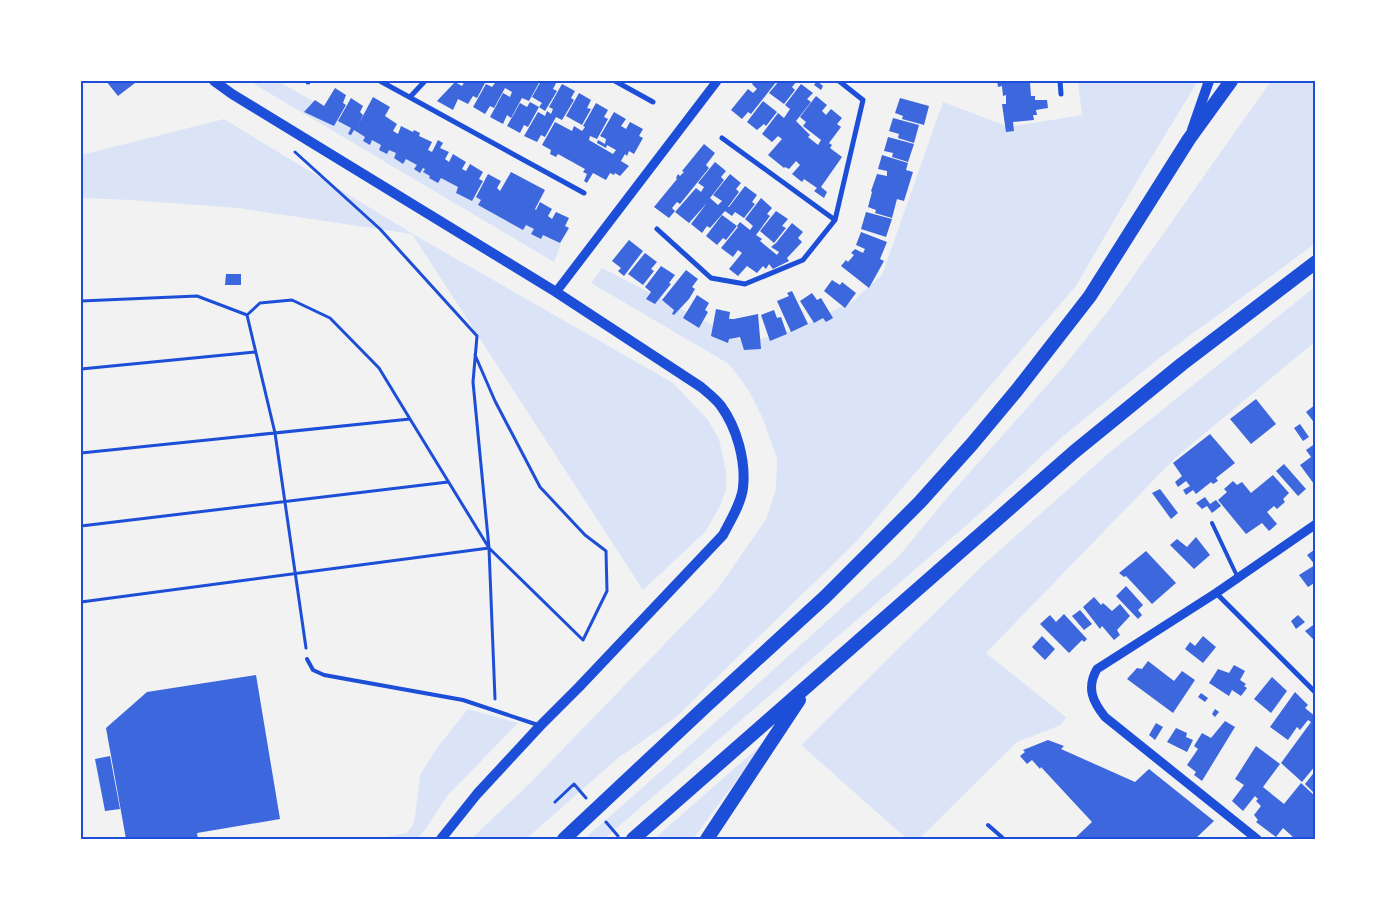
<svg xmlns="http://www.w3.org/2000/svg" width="1397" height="920" viewBox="0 0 1397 920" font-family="Commissioner,sans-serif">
  <rect width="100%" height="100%" fill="#f2f2f2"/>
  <!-- green -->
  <path fill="#dbe4f7" d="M249 81H278L561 244 554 262Z
    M1078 81H1198L1137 181 1076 286 855 543 675 718 618 758 526 839H471L529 784 717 590 766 519 776 489 777 459 763 419 749 391 729 364 591 283 602 268 747 343 803 326 853 301 882 275 943 102 1009 127 1082 115Z
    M1271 81H1316V243L1158 359 1062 437 986 508 604 839H584L677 757 899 556 947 498 1065 365 1115 302Z
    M224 119 413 234 673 383 708 420 719 439 726 472V490L719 508 705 532 643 590 412 234 238 208 130 200 81 198V155Z
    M1316 286V341L1176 457 986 653 1066 717 1061 725 1017 742 919 839H907L801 745 983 565 1110 452Z
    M468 709 518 723 447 796 425 830 417 839H375L406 833 412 827 415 817 420 775 437 748Z
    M801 710 747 766 693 839H654Z"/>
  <!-- building -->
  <path fill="#3d67dc" d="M106 81H133L135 83 118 96Z
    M465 81H486L477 98 473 96 468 104 458 99 453 110 437 101 455 82 462 86Z
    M492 81H518L515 87 518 81H540L529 101 522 98 511 118 507 115 503 124 490 117 503 93 510 97 512 92 505 88 494 108 490 106 485 114 473 107 486 84 492 87 495 83Z
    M541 81H557L553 89 557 91 545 111 539 107 542 103 532 97Z
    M754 81H777L751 114 748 112 742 119 731 110 748 89 753 93 757 89 752 84Z
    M779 81H797L792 87 795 90 784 104 769 93Z
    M817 81 823 86 821 90 814 85Z
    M997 81H1035V83H1030L1031 96H1035V100H1047L1048 108 1036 110 1037 115H1033L1034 120 1013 122 1014 131 1006 132 1002 104H1006V95L1003 96 1002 86 998 87Z
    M562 84 575 91 571 98 574 100 562 120 556 117 545 137 541 135 537 142 524 136 538 112 545 116 547 111 551 114 553 109 549 107Z
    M801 84 813 93 807 99 811 102 796 121 810 135 808 137 818 145 821 140 803 126 806 122 800 117 816 96 827 105 822 111 826 115 831 109 842 118 837 124 841 127 829 143 832 145 830 148 842 157 821 187 827 192 824 198 814 191 817 188 804 179 802 182 792 174 800 165 796 161 789 169 785 167 784 168 768 155 782 139 778 136 772 142 762 134 778 113 784 118 790 109 785 105Z
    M335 88 346 95 343 103 346 105 334 126 304 112 315 100 324 106Z
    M579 93 591 100 587 108 591 109 582 125 566 116Z
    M373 97 390 107 385 116 397 124 393 131 398 134 401 126 413 132 414 130 420 133 419 136 432 142 428 150 432 152 438 140 443 143 440 148 449 152 445 159 449 162 453 154 466 162 462 169 466 171 470 164 483 172 479 179 483 181 472 201 456 193 458 187 441 178 438 183 429 178 430 176 423 172 425 169 423 168 420 173 414 169 417 165 406 159 403 164 394 158 396 153 389 150 387 154 379 150 381 145 372 140 370 145 363 141 365 137 354 130 351 135 348 134 351 128 338 121 351 98 363 106 360 112 363 115 358 125Z
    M900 98 929 106 924 125 902 119 903 116 895 113Z
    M763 101 777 112 766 126 764 124 757 130 747 122Z
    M530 102 539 107 528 127 524 125 520 133 507 126 520 103 527 107Z
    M596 103 608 110 604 117 608 119 597 139 590 136 589 140 613 154 616 150 607 145 606 148 597 143 598 140 605 144 606 139 600 136 614 112 626 119 621 126 626 129 630 122 643 129 639 136 643 138 634 154 629 151 627 156 625 154 621 161 629 166 620 176 615 173 614 175 610 173 606 180 593 173 587 183 584 181 587 174 583 172 585 169 558 154 556 157 550 154 551 150 542 145 555 122 572 131 574 126 582 131 585 127 583 126Z
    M893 118 919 125 914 143 898 138 899 134 889 131Z
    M888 137 914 144 908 162 892 157 893 153 884 151Z
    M704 144 715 153 706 165 709 168 680 204 677 202 672 208 675 211 669 218 654 207 677 179 676 178 678 174 680 176 684 172 682 171Z
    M882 155 908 163 906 170 913 172 904 201 897 199 892 218 875 213 876 210 868 207 872 192 871 191 877 174 887 176V171L878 169Z
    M715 162 726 171 721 177 724 180 710 198 718 205 722 201 713 195 730 174 741 183 736 189 739 192 728 207H729L745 186 757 195 752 202 755 204 744 218 735 212 732 216 725 211 710 228 707 226 702 233 691 224 707 203 689 223 675 212 696 188 701 192 704 187 698 183Z
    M511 172 545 190 535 209 536 210 540 202 552 209 548 216 552 219 556 212 569 218 565 226 569 228 560 243 543 235 541 239 531 234 534 229 526 225 523 230 478 205 481 200 476 197 488 174 501 181 497 188 500 191Z
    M761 198 772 208 767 214 770 216 756 235 762 239 760 241 777 255 779 252 771 247 776 243 792 223 803 232 798 238 802 242 787 258 789 261 773 269 769 264 766 269 763 266 757 273 747 266 738 276 729 269 742 253 738 250 733 257 721 248 738 227 737 226 740 222 750 230 753 226 745 219Z
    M776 211 788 219 782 226 786 228 774 243 760 231Z
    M866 212 892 219 886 237 861 229Z
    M722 215 737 226 726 240 723 238 717 245 706 236Z
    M861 232 887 242 880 259 884 261 869 288 841 266 846 260 848 262 854 255 851 253 855 249 863 253 865 249 856 245Z
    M629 240 643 251 624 276 618 271 621 268 612 261Z
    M645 253 657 262 651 269 654 271 643 285 628 274Z
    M661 266 675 275 669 283 671 284 655 304 646 299 651 292 645 287Z
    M686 270 698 279 692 287 695 289 689 299 674 315 672 314 674 310 662 300Z
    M226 274H241V285H225Z
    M832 280 840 285 842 282 856 293 845 308 824 291Z
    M792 291 808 324 791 332 777 301 789 296 787 293Z
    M812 293 817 300 821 298 833 318 826 322 823 318 814 323 800 301Z
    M697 295 709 303 705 310 708 312 699 328 683 318Z
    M716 309 730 312 729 319H734L758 314 761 349 744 350 740 337 729 339 728 343 711 336Z
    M774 310 777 318 781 317 787 334 770 341 761 315Z
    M1256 399 1276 424 1251 444 1230 419Z
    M1316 404V425L1306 412Z
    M1300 424 1309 437 1303 441 1294 428Z
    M1210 434 1235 463 1216 478 1218 481 1213 484 1211 482 1196 494 1193 490 1186 495 1183 490 1190 486 1186 481 1178 487 1175 482 1182 476 1173 463Z
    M1316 443V483L1314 484 1300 465 1311 457 1306 450Z
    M1284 464 1306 489 1298 496 1276 471Z
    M1273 475 1289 493 1283 499 1285 502 1277 509 1274 506 1267 512 1277 524 1269 531 1262 523 1246 534 1218 500 1227 492 1224 489 1233 481 1237 485 1242 482 1251 493Z
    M1160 489 1178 513 1171 519 1152 493Z
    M1205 497 1210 504 1216 500 1221 506 1212 513 1207 506 1202 509 1196 503Z
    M1196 537 1210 555 1194 569 1170 545 1177 539 1187 547Z
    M1314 550 1316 553V582L1308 587 1299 575 1315 565 1307 555Z
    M1146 551 1176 583 1152 604 1126 576 1124 577 1119 573Z
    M1126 586 1143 605 1138 610 1142 615 1138 619 1116 596Z
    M1094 597 1101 605 1103 603 1112 611 1120 604 1130 616 1117 630 1120 635 1114 640 1102 626 1100 629 1083 607Z
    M1080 610 1092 624 1084 630 1072 616Z
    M1064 614 1087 639 1084 642 1082 640 1069 653 1040 624 1050 615 1056 622Z
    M1298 615 1305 622 1296 629 1291 621Z
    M1316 623V642L1305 631Z
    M1042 636 1055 649 1045 660 1032 647Z
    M1203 636 1216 647 1203 663 1185 649 1190 642 1195 646Z
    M1148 661 1174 681 1182 671 1195 680 1173 713 1127 679 1137 668 1142 669Z
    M1234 665 1245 671 1240 680 1246 684 1244 686 1247 688 1241 696 1232 690 1229 696 1209 683 1218 669 1229 673Z
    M256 675 280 819 197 833 198 839H126L106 728 147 692Z
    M1272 677 1287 691 1271 713 1254 699Z
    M1295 692 1308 705 1305 708 1316 717V765L1302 782 1281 763 1311 722 1308 720 1300 730 1297 727 1288 740 1270 727Z
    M1201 693 1208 698 1205 702 1198 697Z
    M1215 709 1219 712 1215 717 1212 714Z
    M1225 721 1235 727 1202 781 1194 775 1196 772 1187 765 1198 749 1194 746 1202 733 1211 738Z
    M1156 723 1163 727 1155 740 1149 735Z
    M1176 728 1187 733 1186 737 1193 740 1187 752 1167 742Z
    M1048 740 1064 746 1061 749 1135 782 1149 769 1214 821 1195 839H1074L1092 822 1041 767 1040 769 1032 760 1027 764 1020 756 1025 752 1023 750Z
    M1256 746 1280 764 1263 787 1284 804 1301 783 1316 797V839H1291L1293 837 1283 828 1276 837 1256 822 1258 820 1254 815 1261 806 1256 801 1258 799 1255 796 1243 811 1232 801 1244 785 1235 779Z
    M110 756 120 809 105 811 95 759Z
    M1316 770V795L1305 784Z"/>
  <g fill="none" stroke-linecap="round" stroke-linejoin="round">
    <!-- path -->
    <path stroke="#1d4ed8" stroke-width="3" d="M295 152 380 229 477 336 473 382 489 548 495 699
      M81 301 197 296 247 315
      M81 369 255 352
      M81 453 410 419 489 548 583 640 607 591 606 551 585 535 540 487 495 401 475 355
      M81 526 448 482
      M81 602 489 548
      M306 648 275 433 247 315 260 303 292 300 330 318 379 368 410 419
      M555 802 574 784 586 798
      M606 822 618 836"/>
    <!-- service -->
    <path stroke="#1d4ed8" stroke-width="4" d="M1212 523 1238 578
      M307 659 313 670 324 675 463 700 538 725
      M988 825 1004 839"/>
    <!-- minor -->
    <path stroke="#1d4ed8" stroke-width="5" d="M380 81 584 193
      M615 81 653 102
      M1060 81 1061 94
      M308 82V81
      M410 97 425 81
      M722 138 835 220
      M657 229 711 278 745 284 803 260 835 220 863 100 839 81
      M1216 593 1316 693"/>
    <!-- tertiary -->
    <path stroke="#1d4ed8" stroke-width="9" d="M556 292 717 81
      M1257 839 1105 717C1093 702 1086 688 1097 669L1216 593 1316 524"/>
    <!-- secondary -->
    <path stroke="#1d4ed8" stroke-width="10" d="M214 81 232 94 556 292 701 387C708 393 716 399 721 406 737 428 746 461 743 488 741 504 730 521 723 535L579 687 540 726 477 794 441 839
      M1192 130 1209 81"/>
    <!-- trunk -->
    <path stroke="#1d4ed8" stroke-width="14" d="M564 839 706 706 825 597 920 502 972 444 1017 390 1090 296 1189 139 1231 81
      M633 839 1074 452 1182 364 1316 262
      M707 839 799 700"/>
  </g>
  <!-- border -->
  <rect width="1397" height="920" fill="none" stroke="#ffffff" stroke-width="165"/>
  <rect x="82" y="82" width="1232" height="756" fill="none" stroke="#1d4ed8" stroke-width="2"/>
</svg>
